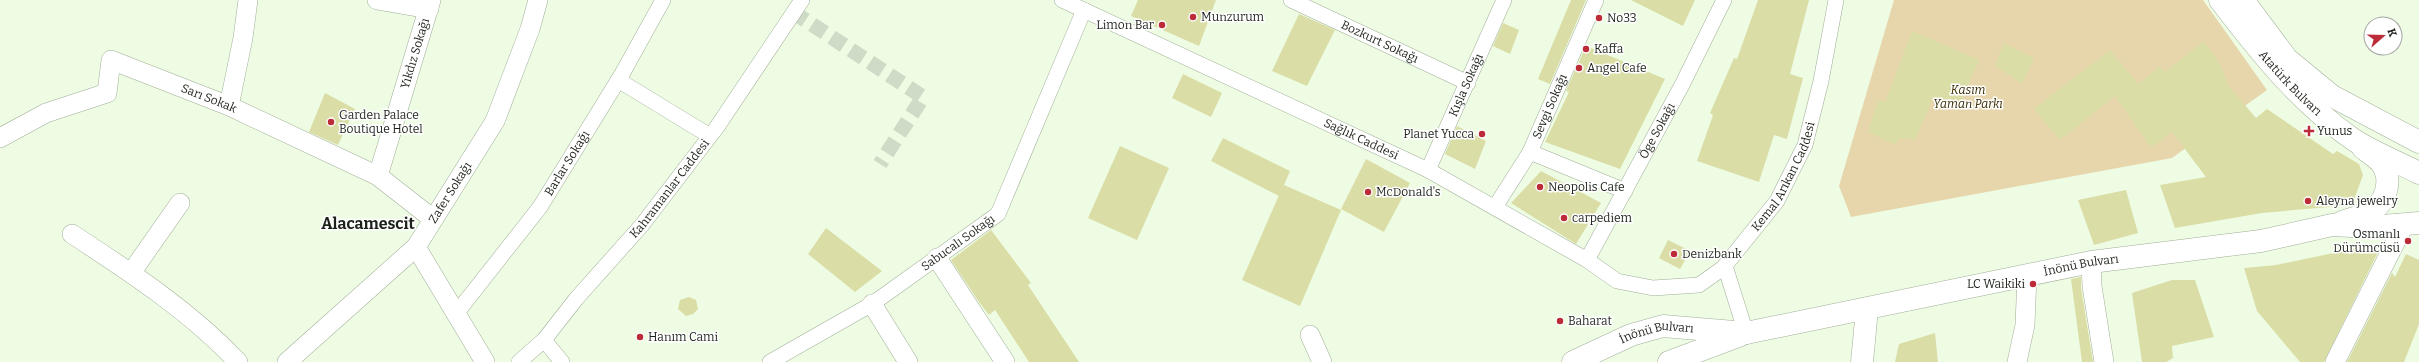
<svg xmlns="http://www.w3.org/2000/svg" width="2419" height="362" viewBox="0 0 2419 362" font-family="Bitter,serif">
  <rect width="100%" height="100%" fill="#eefce4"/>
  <!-- green -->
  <path fill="#e7d6ac" d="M1894 0H2203L2267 90 2172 158 1851 217 1839 186Z"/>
  <!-- building -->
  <path fill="#dadda5" d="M1138 0H1216L1199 46 1131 16Z
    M1571 0H1586L1550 84 1538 79Z
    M1631 0H1695L1683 26Z
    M1758 0H1809L1790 74 1803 78 1787 139 1774 135 1759 182 1697 161 1713 115 1710 113 1734 58 1737 59Z
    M1299 14 1335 30 1307 86 1272 71Z
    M1503 23 1519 30 1510 54 1493 46Z
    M1912 31 1979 60 1957 111 1933 99 1915 140 1899 138 1896 145 1868 132 1878 100 1885 102Z
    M2204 41 2221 66 2228 85 2256 118 2267 109 2333 154 2337 151 2359 164 2363 175 2352 205 2262 213 2175 228 2160 185 2206 177 2172 132 2151 148 2115 96 2060 140 2034 109 2110 50 2138 84 2160 66 2165 72Z
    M2004 43 2034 58 2022 84 1995 65Z
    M1586 46 1665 79 1620 169 1545 142 1569 92 1566 91Z
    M1183 74 1222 93 1211 117 1172 98Z
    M325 93 355 109 338 145 309 132Z
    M1457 126 1486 141 1475 169 1445 154Z
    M1223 138 1290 171 1284 185 1341 210 1300 306 1242 280 1279 195V196L1211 161Z
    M1120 146 1169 168 1137 240 1088 218Z
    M1366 159 1410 183 1384 232 1341 209Z
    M1541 171 1601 203 1576 244 1511 203Z
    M2126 190 2138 233 2094 245 2078 200Z
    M826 228 882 271 855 292 808 254Z
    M991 230 1031 283 1028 285 1079 362H1029L995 310 989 315 979 302 951 260Z
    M1668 240 1690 251 1680 269 1659 258Z
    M2375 246 2378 252 2324 362H2300L2257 311 2244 268 2276 265 2338 252V248Z
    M2406 254 2419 260V324L2404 362H2347L2392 273 2395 277Z
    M2081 277V288L2093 362H2082L2071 279Z
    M2172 280H2195L2214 337 2172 346 2173 358 2166 362H2142L2132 293Z
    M689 297 696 300 698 309 693 314 686 316 678 309 680 300Z
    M1935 333 1938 362H1895L1899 344Z"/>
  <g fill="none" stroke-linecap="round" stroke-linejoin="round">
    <!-- pedestrian-tunnel -->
    <path stroke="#cedbc6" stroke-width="15" stroke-dasharray="15 8" stroke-linecap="butt" d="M793 12 923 97 880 164"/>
    <defs>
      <g id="pedestrian">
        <path id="s1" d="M1062 0 1428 170 1587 260 1617 281 1653 288 1699 285 1723 268 1777 201 1805 145 1821 81 1836 0"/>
        <path id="s2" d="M1291 0 1468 83"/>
        <path d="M618 80 710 136"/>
        <path d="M1530 152 1625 191"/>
        <path id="s3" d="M1428 170 1504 0"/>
        <path id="s4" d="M1495 207 1530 152 1596 0"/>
        <path id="s5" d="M1587 260 1682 85 1724 0"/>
        <path d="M1725 266 1746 333"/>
        <path id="s6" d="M455 315 540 207 622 74 663 0"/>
        <path d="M544 340 562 362"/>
        <path id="s7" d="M519 362 544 340 576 299 642 225 717 127 802 0"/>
        <path id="s8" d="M770 362 872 304 998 214 1084 10"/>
      </g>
      <g id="minor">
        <path d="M377 0 429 9"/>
        <path d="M229 106 243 38 248 0"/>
        <path id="s9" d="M0 138 46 113 107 93 111 60 229 106 378 176 433 219"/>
        <path id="s10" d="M378 176 431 0"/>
        <path d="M72 234C130 272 190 311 238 362"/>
        <path d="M416 247 485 362"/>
        <path d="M937 258 1005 362"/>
        <path d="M2091 262 2092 286 2104 362"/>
        <path d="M131 273 180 203"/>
        <path d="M872 304 908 362"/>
        <path d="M1310 335 1322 362"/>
        <path id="s11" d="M287 362 416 247 495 121 530 29 538 0"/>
        <path d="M2017 362 2025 325 2027 276"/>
        <path d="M2335 362 2404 225"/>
      </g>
      <g id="tertiary">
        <path d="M2342 222C2351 219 2361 216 2369 212 2386 204 2393 180 2382 164 2378 158 2369 153 2363 148"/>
        <path id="s12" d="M1746 333 2091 262 2261 241 2332 225 2370 227 2419 223"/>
        <path d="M1862 362 1867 309"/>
      </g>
      <g id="secondary">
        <path id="s13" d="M2220 0C2259 51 2300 103 2354 140 2374 153 2398 162 2419 173"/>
        <path d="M2243 0 2287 59 2332 96 2419 142"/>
        <path id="s14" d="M1573 362 1631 335 1663 326 1746 333"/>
        <path d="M1669 362 1741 335"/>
      </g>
    </defs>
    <!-- pedestrian casing -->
    <use href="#pedestrian" stroke="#a1ae98" stroke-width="16"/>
    <!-- minor casing -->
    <use href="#minor" stroke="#a1ae98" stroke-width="20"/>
    <!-- tertiary casing -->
    <use href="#tertiary" stroke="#a1ae98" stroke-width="23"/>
    <!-- secondary casing -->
    <use href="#secondary" stroke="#a1ae98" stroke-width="23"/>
    <!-- pedestrian -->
    <use href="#pedestrian" stroke="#fff" stroke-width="15"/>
    <!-- minor -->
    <use href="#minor" stroke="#fff" stroke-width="19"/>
    <!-- tertiary -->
    <use href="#tertiary" stroke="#fff" stroke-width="22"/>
    <!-- secondary -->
    <use href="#secondary" stroke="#fff" stroke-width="22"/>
  </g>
  <!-- markers -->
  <g fill="#bc2c38" stroke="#fff" stroke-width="1.5">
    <circle cx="1193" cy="17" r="4"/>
    <circle cx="1599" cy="18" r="4"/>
    <circle cx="1162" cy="25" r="4"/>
    <circle cx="1586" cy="49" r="4"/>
    <circle cx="1579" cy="68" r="4"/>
    <circle cx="331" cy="122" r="4"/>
    <path d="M2307 125h4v4h4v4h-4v4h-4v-4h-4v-4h4z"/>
    <circle cx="1482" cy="134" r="4"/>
    <circle cx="1540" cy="187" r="4"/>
    <circle cx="1368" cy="192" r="4"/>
    <circle cx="2308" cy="201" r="4"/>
    <circle cx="1564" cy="218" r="4"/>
    <circle cx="2408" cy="241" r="4"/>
    <circle cx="1674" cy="254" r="4"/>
    <circle cx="2033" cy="284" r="4"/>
    <circle cx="1560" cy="321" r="4"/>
    <circle cx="640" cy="337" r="4"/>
  </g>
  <g text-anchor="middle" stroke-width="3" stroke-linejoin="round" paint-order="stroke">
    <!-- poi labels -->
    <g font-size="12" fill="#1c2119" stroke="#fff" text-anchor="start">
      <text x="1201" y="21">Munzurum</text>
      <text x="1607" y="22">No33</text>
      <text x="1154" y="29" text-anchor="end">Limon Bar</text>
      <text x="1594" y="53">Kaffa</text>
      <text x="1587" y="72">Angel Cafe</text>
      <text x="339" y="119">Garden Palace<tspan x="339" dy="14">Boutique Hotel</tspan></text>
      <text x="2317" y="135">Yunus</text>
      <text x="1474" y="138" text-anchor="end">Planet Yucca</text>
      <text x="1548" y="191">Neopolis Cafe</text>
      <text x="1376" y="196">McDonald's</text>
      <text x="2316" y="205">Aleyna jewelry</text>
      <text x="1572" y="222">carpediem</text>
      <text x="2400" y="238" text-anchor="end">Osmanlı<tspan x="2400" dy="14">Dürümcüsü</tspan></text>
      <text x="1682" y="258">Denizbank</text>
      <text x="2025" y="288" text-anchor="end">LC Waikiki</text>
      <text x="1568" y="325">Baharat</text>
      <text x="648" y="341">Hanım Cami</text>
    </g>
    <!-- street labels -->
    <g font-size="12" fill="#1c2119" stroke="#fff">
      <text dy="4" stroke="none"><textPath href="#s2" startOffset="98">Bozkurt Sokağı</textPath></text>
      <text dy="4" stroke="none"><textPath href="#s10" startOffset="128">Yıkdız Sokağı</textPath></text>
      <text dy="4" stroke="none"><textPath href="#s13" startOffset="109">Atatürk Bulvarı</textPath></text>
      <text dy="4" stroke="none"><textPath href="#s3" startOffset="93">Kışla Sokağı</textPath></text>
      <text dy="4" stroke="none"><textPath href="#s9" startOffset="255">Sarı Sokak</textPath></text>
      <text dy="4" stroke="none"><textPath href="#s4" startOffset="115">Sevgi Sokağı</textPath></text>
      <text dy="4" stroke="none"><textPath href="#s5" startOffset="147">Öge Sokağı</textPath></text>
      <text dy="4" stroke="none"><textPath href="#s1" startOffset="330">Sağlık Caddesi</textPath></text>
      <text dy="4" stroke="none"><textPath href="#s6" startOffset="189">Barlar Sokağı</textPath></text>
      <text dy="4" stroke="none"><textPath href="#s1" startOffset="846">Kemal Arıkan Caddesi</textPath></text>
      <text dy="4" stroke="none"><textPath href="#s7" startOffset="230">Kahramanlar Caddesi</textPath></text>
      <text dy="4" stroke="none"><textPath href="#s11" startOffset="237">Zafer Sokağı</textPath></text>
      <text dy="4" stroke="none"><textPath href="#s8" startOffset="223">Sabucalı Sokağı</textPath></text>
      <text dy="4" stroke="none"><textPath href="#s12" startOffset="342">İnönü Bulvarı</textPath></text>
      <text dy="4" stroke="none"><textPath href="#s14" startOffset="90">İnönü Bulvarı</textPath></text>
    </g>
    <!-- park labels -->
    <g font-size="12" font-style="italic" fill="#392a00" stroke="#fff">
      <text x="1968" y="94">Kasım<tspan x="1968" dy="14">Yaman Parkı</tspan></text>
    </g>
    <!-- district labels -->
    <g font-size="16" font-weight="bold" fill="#1c2119" stroke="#fff">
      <text x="368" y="229">Alacamescit</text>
    </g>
  </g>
  <!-- north arrow -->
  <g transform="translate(2383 36) rotate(70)"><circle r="19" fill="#ffffff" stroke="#a4a6a3"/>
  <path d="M0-3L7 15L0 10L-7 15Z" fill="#bc2c38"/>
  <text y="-6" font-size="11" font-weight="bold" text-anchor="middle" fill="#1c2119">K</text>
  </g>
</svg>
